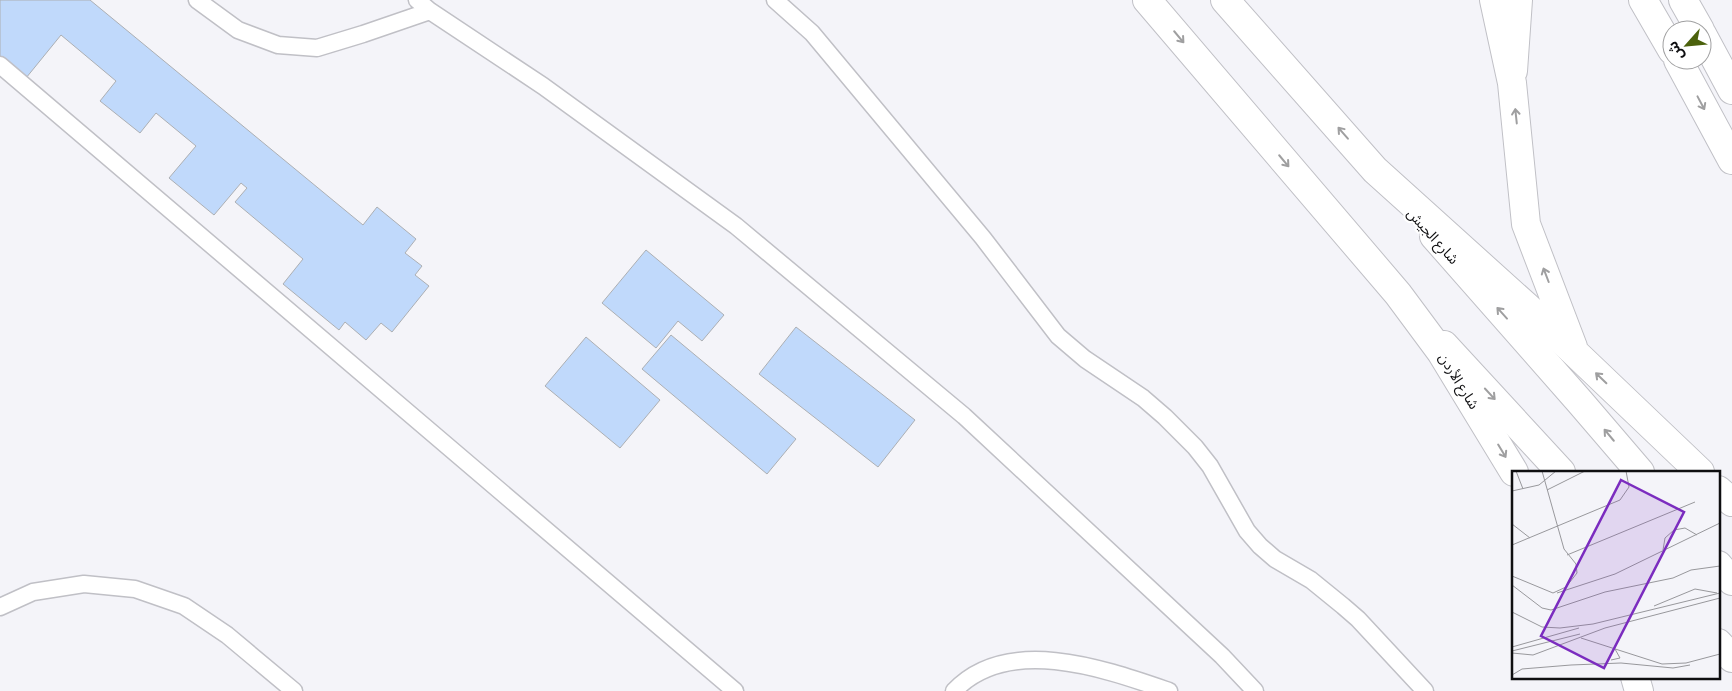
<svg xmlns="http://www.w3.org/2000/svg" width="1732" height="691" viewBox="0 0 1732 691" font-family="'PT Sans Narrow','Noto Sans Arabic',sans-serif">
  <rect width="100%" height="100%" fill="#f4f4f9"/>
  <!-- building -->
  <path fill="#c0d9fb" stroke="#acafb3" d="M0 0H90L363 225 377 207 416 239 405 253 422 266 415 275 429 286 392 332 381 323 366 340 345 322 339 330 283 284 303 259 235 202 247 188 241 183 214 215 169 178 196 146 156 113 140 133 100 101 116 81 61 35 26 78 0 56Z
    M646 250 724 315 702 341 678 321 656 348 602 303Z
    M796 327 915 420 878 467 759 374Z
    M671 335 796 439 767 474 642 369Z
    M586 337 660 400 620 448 545 386Z"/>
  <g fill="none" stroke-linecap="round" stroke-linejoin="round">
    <defs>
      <path id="lane" d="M197 0 238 30 278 45 317 48 363 34 430 11
        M417 0 430 11 543 86 736 226 964 416 1222 656 1255 691
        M775 0 812 33 983 238 1058 336 1085 359 1143 398 1165 417 1195 447 1210 466 1247 531 1260 546 1275 559 1311 580 1343 606 1358 619 1425 691
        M0 65 735 691
        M0 607 33 592 84 584 135 589 184 606 227 635 294 691
        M954 691C1008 634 1105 669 1169 691"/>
      <path id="secondary" d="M1643 0 1672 50
        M1683 0 1700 30
        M1702 34 1732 90
        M1678 60 1732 160
        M1513 71 1518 0"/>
      <path id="primary" d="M1434 236 1580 402 1640 472
        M1444 345 1561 472
        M1718 565 1732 581
        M1718 643 1732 658"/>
      <path id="highway" d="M1147 0 1398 294 1441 352 1514 472
        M1225 0 1375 170 1527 307 1700 472
        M1494 0 1512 83 1526 224 1573 347
        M1718 490 1732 502
        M1635 677 1639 691"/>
    </defs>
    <!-- lane casing -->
    <use href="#lane" stroke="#c0c0c6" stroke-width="19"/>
    <!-- secondary casing -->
    <use href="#secondary" stroke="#c0c0c6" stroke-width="30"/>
    <!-- primary casing -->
    <use href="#primary" stroke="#c0c0c6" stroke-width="30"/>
    <!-- highway casing -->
    <use href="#highway" stroke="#c0c0c6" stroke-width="30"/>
    <!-- lane -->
    <use href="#lane" stroke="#fff" stroke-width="16"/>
    <!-- secondary -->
    <use href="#secondary" stroke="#fff" stroke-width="28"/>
    <!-- primary -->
    <use href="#primary" stroke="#fff" stroke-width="28"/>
    <!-- highway -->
    <use href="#highway" stroke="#fff" stroke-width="28"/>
  </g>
  <!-- one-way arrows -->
  <defs><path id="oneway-shaft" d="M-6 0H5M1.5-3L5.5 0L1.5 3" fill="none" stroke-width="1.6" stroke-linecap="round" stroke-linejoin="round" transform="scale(1.25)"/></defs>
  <g stroke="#9f9fa0">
    <use href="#oneway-shaft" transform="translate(1179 37) rotate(50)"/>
    <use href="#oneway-shaft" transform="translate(1701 103) rotate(62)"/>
    <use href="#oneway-shaft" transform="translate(1516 116) rotate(-96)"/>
    <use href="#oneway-shaft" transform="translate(1343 133) rotate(-131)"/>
    <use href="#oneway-shaft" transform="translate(1284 161) rotate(50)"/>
    <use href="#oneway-shaft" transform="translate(1546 275) rotate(-111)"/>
    <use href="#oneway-shaft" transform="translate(1502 313) rotate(-132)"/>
    <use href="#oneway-shaft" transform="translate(1601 378) rotate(-136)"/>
    <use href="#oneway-shaft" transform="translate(1490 394) rotate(47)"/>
    <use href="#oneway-shaft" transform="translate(1609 435) rotate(-130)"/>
    <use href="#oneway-shaft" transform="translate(1502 451) rotate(59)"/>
  </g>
  <g text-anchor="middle" stroke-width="4.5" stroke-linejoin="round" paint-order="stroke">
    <!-- street labels -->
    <g font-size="14" fill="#0f0f11" stroke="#fff">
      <text transform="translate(1433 236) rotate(48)" y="5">شارع الجيش</text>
      <text transform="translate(1459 381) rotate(58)" y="5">شارع الأردن</text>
    </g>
  </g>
  <!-- overview -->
  <g transform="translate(1512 471)">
    <rect width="208" height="208" fill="#f4f4f9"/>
    <path fill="none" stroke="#98989c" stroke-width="1" d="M4 0 11 18M35 19 73 0M0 20 27 14 44 0M0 53 18 67M0 74 108 29 117 16 114 0M151 79 153 67 162 59 173 57 185 64M55 84 183 31M0 105 41 122 54 116 65 102 64 93 52 78 30 0M0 114 30 137 39 139 93 121 161 107 179 99 208 95M45 122 103 103 208 52M142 135 183 118 205 122M0 141 30 156 48 157 81 153 208 122M69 167 150 193 174 192 208 183M0 176 67 157M0 180 68 163M0 182 21 184 93 157 208 127M99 189 108 187 103 178M0 204 10 198 59 194 109 192 161 197 178 194"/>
    <path fill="#7b2cbf" fill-opacity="0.15" stroke="#7b2cbf" stroke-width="2.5" d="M109 9 172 41 92 197 29 165Z"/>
    <rect width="208" height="208" fill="none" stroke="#0f0f11" stroke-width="2.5"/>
  </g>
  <!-- north arrow -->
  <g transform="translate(1687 45) rotate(243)"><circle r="24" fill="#ffffff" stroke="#9f9fa0"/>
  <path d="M0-4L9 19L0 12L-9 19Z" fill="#4b610c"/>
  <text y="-8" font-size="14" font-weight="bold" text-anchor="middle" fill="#0f0f11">ش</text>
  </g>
</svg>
